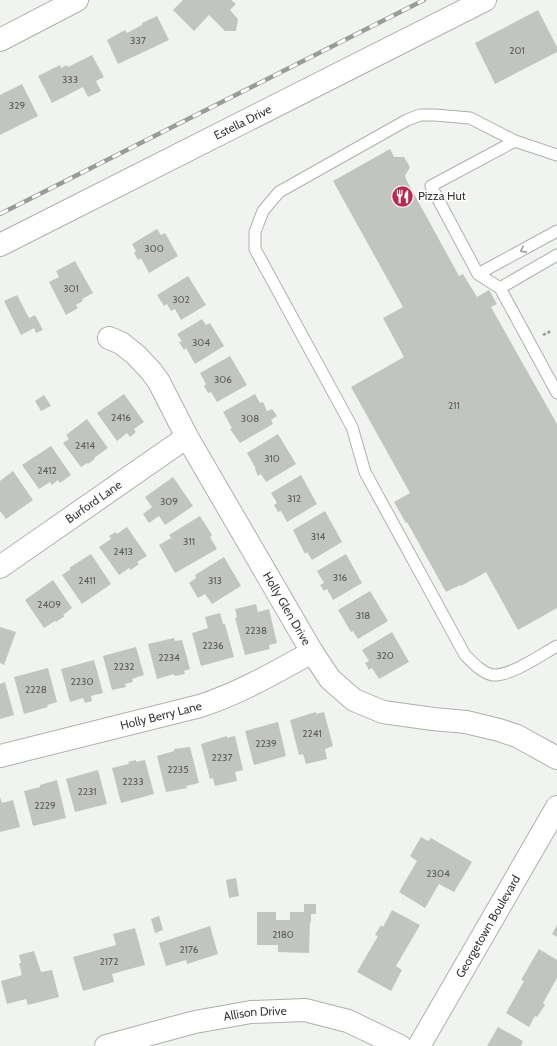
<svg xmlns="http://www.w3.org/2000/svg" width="557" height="1046" viewBox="0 0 557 1046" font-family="Cabin,sans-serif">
  <rect width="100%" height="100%" fill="#f0f3ef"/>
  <!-- building -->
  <path fill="#c2c4c0" d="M183 0H231L236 4 230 10 238 19 236 31H225L209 15 194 31 173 10Z
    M538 10 557 47V52L495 84 475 43Z
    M157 16 169 40 118 64 107 40 125 30 127 33 142 25V23Z
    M92 55 104 77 96 81 101 91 88 97 83 87 52 103 38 76 60 65 61 68 67 65 68 67Z
    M22 84 38 116 0 135V95Z
    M390 149 394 157H404L410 167 405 176 407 181 459 276 463 274 477 297 489 290 497 304 491 307 557 424V608L518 630 486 572 461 586 460 585 446 592 407 522 406 523 394 502 410 493 351 387 404 357 383 318 403 307 333 181Z
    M157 229 161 235 165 233 178 256 149 273 141 258 138 260 134 253 136 251 132 244Z
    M75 261 93 293 82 299 83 301 76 305 78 308 66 315 49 282 59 277 56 271Z
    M188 276 206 305 181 320 175 309 171 311 167 304 164 306 157 295Z
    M17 295 29 318 35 315 43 330 36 333 34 328 21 335 4 301Z
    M202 319 206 325 210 323 224 346 195 364 186 348 184 350 179 342 182 341 177 334Z
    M230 356 247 385 217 402 211 392 208 393 204 386 206 384 200 373Z
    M124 394 144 422 134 429 136 432 130 437 127 433 117 441 97 413Z
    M255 394 260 403 263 402 267 411 272 409 277 416 271 420 273 424 240 443 230 429 232 428 223 412Z
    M44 395 51 406 41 411 35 401Z
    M87 419 108 448 94 458 95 459 88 464 87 463 81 467 63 443 69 439 66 435Z
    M278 434 296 464 266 482 261 474 258 476 255 469H256L247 453Z
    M51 446 71 475 60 483 58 480 52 485 50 482 39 489 22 465Z
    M13 471 33 500 6 519 0 511V481Z
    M301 475 317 504 287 522 281 511 278 512 274 505 277 503 271 493Z
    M173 477 193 506 165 525 159 516 149 523 143 514 152 507 145 497Z
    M325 511 342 542 312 560 307 552 305 554 293 530Z
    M200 516 212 535 210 537 217 549 175 573 159 545 171 538 169 535Z
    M127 527 147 556 137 562 139 564 131 570 129 568 119 575 99 547 111 539 109 536 116 532 117 534Z
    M91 554 111 584 82 604 62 575 71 569 69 568Z
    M346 554 362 583 333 600 327 589 324 591 320 585 324 583 317 571Z
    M224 557 241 586 212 604 205 594 198 598 189 583 196 578 195 575Z
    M53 580 72 608 63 615 65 616 56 622 55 621 44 628 25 600Z
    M370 591 388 621 358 639 353 631 351 632 338 610Z
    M256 604 258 612 269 609 277 643 269 645 270 649 245 655 235 618 237 617 235 609Z
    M220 613 223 624H225L234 657 201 666 192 633 208 628 205 617Z
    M0 627 16 632 4 665 0 663Z
    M392 632 409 662 379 679 372 668 369 670 365 663 369 661 362 650Z
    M174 638 175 641 182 640 190 669 184 671 185 674 175 676 174 674 157 679 148 644Z
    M136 647 144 675 132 679 133 682 125 684 126 687 112 690 103 656Z
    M94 660 103 693 91 696 92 701 85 703 83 698 70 702 61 669Z
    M48 668 57 702 47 705 48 707 24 714 14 677Z
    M5 682 14 715 0 719V684Z
    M316 712V714L324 712 333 746 325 749 327 759 306 764 303 754 299 755 290 720Z
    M278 722 286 756 254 765 245 731Z
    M227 736V738L235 736 243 770 235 772 237 781 215 786 213 778 210 779 201 744Z
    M190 747 199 783 186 786 187 788 166 792 157 756 174 751V749Z
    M136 760V762L145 760 154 794 121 803 112 768 129 764 128 762Z
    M98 770 107 804 75 812 66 779Z
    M57 780 66 818 33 826 24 791 40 787V785Z
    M0 797 2 803 13 800 20 827 0 832Z
    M421 837 428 841 431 838 472 862 454 892 439 884 425 908 399 892 417 861 410 856Z
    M236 878 239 896 229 898 226 880Z
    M304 904H316V914H311V922H310L309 953 278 952V945H257V912H276V920H290V912H304Z
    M392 910 420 925 396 966 402 970 391 991 357 972 378 936 375 935 381 925 383 927Z
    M159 916 163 930 155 933 151 919Z
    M557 925V937L552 934Z
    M210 926 218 954 187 964 186 960 166 966 159 943Z
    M135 928 145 965 112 974 114 982 83 991 73 957 116 945 113 934Z
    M539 949 557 960V978L543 1003 545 1005 537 1017 535 1016 529 1027 506 1013 524 981 521 980Z
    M34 951 41 972 52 970 59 997 28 1005 26 999 7 1004 1 981 22 975 19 963H21L19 955Z
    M498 1027 523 1041 521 1046H487Z"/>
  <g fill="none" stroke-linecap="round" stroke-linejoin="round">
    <defs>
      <path id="service" d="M515 141 431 186 478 274 500 288 557 393
        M557 155 515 141 470 118 435 115H420L407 120 279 192 263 211 255 232V249L352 427 365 472 465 655C473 663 482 673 493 675 511 676 541 655 557 646
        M478 274 557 231
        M500 288 557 255"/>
      <g id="minor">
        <path d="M0 40 77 0"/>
        <path id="s1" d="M0 245 485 0"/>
        <path id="s2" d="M109 338 121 343 136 355 151 371 159 382 187 437 312 652 330 679 354 700 383 712 433 719 466 722 499 730 517 736 557 758"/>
        <path id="s3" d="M0 567 187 437"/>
        <path id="s4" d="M0 756 200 706C240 693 276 672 312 652"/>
        <path id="s5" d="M106 1046 195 1022 251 1012 305 1010 348 1021 400 1046"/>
      </g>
      <g id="tertiary">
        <path id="s6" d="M419 1046 557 807"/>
      </g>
    </defs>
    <!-- service casing -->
    <use href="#service" stroke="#adb0ac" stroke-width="13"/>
    <!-- minor casing -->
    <use href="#minor" stroke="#adb0ac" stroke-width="24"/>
    <!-- tertiary casing -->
    <use href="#tertiary" stroke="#adb0ac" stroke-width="24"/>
    <!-- path -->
    <path stroke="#959794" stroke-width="2.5" stroke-dasharray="3 2" stroke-linecap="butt" d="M543 335 551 331"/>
    <!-- service -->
    <use href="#service" stroke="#fff" stroke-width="11"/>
    <!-- minor -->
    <use href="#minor" stroke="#fff" stroke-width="22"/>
    <!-- tertiary -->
    <use href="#tertiary" stroke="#fff" stroke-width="22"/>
    <defs>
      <path id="rail" d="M0 214 424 0"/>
    </defs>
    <!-- rail casing -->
    <use href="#rail" stroke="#999b98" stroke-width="4.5"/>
    <!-- rail -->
    <use href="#rail" stroke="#fff" stroke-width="3" stroke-dasharray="9" stroke-linecap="butt"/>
  </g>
  <!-- one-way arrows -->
  <defs><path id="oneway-chevron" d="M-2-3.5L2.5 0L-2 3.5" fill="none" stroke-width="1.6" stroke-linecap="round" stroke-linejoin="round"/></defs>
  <use stroke="#9d9e9c" href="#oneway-chevron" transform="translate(523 250) rotate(152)"/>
  <!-- icons -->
  <defs>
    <symbol id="restaurant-disc" viewBox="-11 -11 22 22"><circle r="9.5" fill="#b92953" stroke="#fff"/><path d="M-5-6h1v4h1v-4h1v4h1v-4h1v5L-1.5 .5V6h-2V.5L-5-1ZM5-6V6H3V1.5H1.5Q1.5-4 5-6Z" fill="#fff"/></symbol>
  </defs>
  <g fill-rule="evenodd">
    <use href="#restaurant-disc" x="390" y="184" width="25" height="25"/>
  </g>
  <g text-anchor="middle" stroke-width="3" stroke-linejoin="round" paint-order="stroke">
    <!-- number labels -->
    <g font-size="10" fill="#5d5e5c">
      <text x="138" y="44">337</text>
      <text x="517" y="54">201</text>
      <text x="70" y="83">333</text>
      <text x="17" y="109">329</text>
      <text x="154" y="252">300</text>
      <text x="71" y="292">301</text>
      <text x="181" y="303">302</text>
      <text x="201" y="346">304</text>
      <text x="223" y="383">306</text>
      <text x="454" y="409">211</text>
      <text x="121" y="421">2416</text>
      <text x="250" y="422">308</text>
      <text x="85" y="449">2414</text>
      <text x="272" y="462">310</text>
      <text x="47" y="474">2412</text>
      <text x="294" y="502">312</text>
      <text x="169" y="505">309</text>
      <text x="318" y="540">314</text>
      <text x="189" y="545">311</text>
      <text x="123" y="555">2413</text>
      <text x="340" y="581">316</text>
      <text x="87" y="584">2411</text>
      <text x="215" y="584">313</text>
      <text x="49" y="608">2409</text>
      <text x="363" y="619">318</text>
      <text x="256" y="634">2238</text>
      <text x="213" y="649">2236</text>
      <text x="385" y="659">320</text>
      <text x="169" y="661">2234</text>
      <text x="124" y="670">2232</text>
      <text x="82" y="685">2230</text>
      <text x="36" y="693">2228</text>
      <text x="312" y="737">2241</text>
      <text x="266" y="747">2239</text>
      <text x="222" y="761">2237</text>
      <text x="178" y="773">2235</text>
      <text x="133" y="785">2233</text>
      <text x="87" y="795">2231</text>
      <text x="45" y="809">2229</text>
      <text x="438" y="877">2304</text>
      <text x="283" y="938">2180</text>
      <text x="189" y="953">2176</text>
      <text x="109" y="965">2172</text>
    </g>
    <!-- street labels -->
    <g font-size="12" fill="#3b3c3a" stroke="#fff">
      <text dy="4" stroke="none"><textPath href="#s1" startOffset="272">Estella Drive</textPath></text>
      <text dy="4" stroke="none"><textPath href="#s3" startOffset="114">Burford Lane</textPath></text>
      <text dy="4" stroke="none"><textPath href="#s2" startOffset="328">Holly Glen Drive</textPath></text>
      <text dy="4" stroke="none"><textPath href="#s4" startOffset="166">Holly Berry Lane</textPath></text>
      <text dy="4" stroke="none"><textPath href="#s6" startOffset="138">Georgetown Boulevard</textPath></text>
      <text dy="4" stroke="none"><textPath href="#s5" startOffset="153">Allison Drive</textPath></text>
    </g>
    <!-- poi labels -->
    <g font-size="12" fill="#3b3c3a" stroke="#fff" text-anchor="start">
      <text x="418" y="200">Pizza Hut</text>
    </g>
  </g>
</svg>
